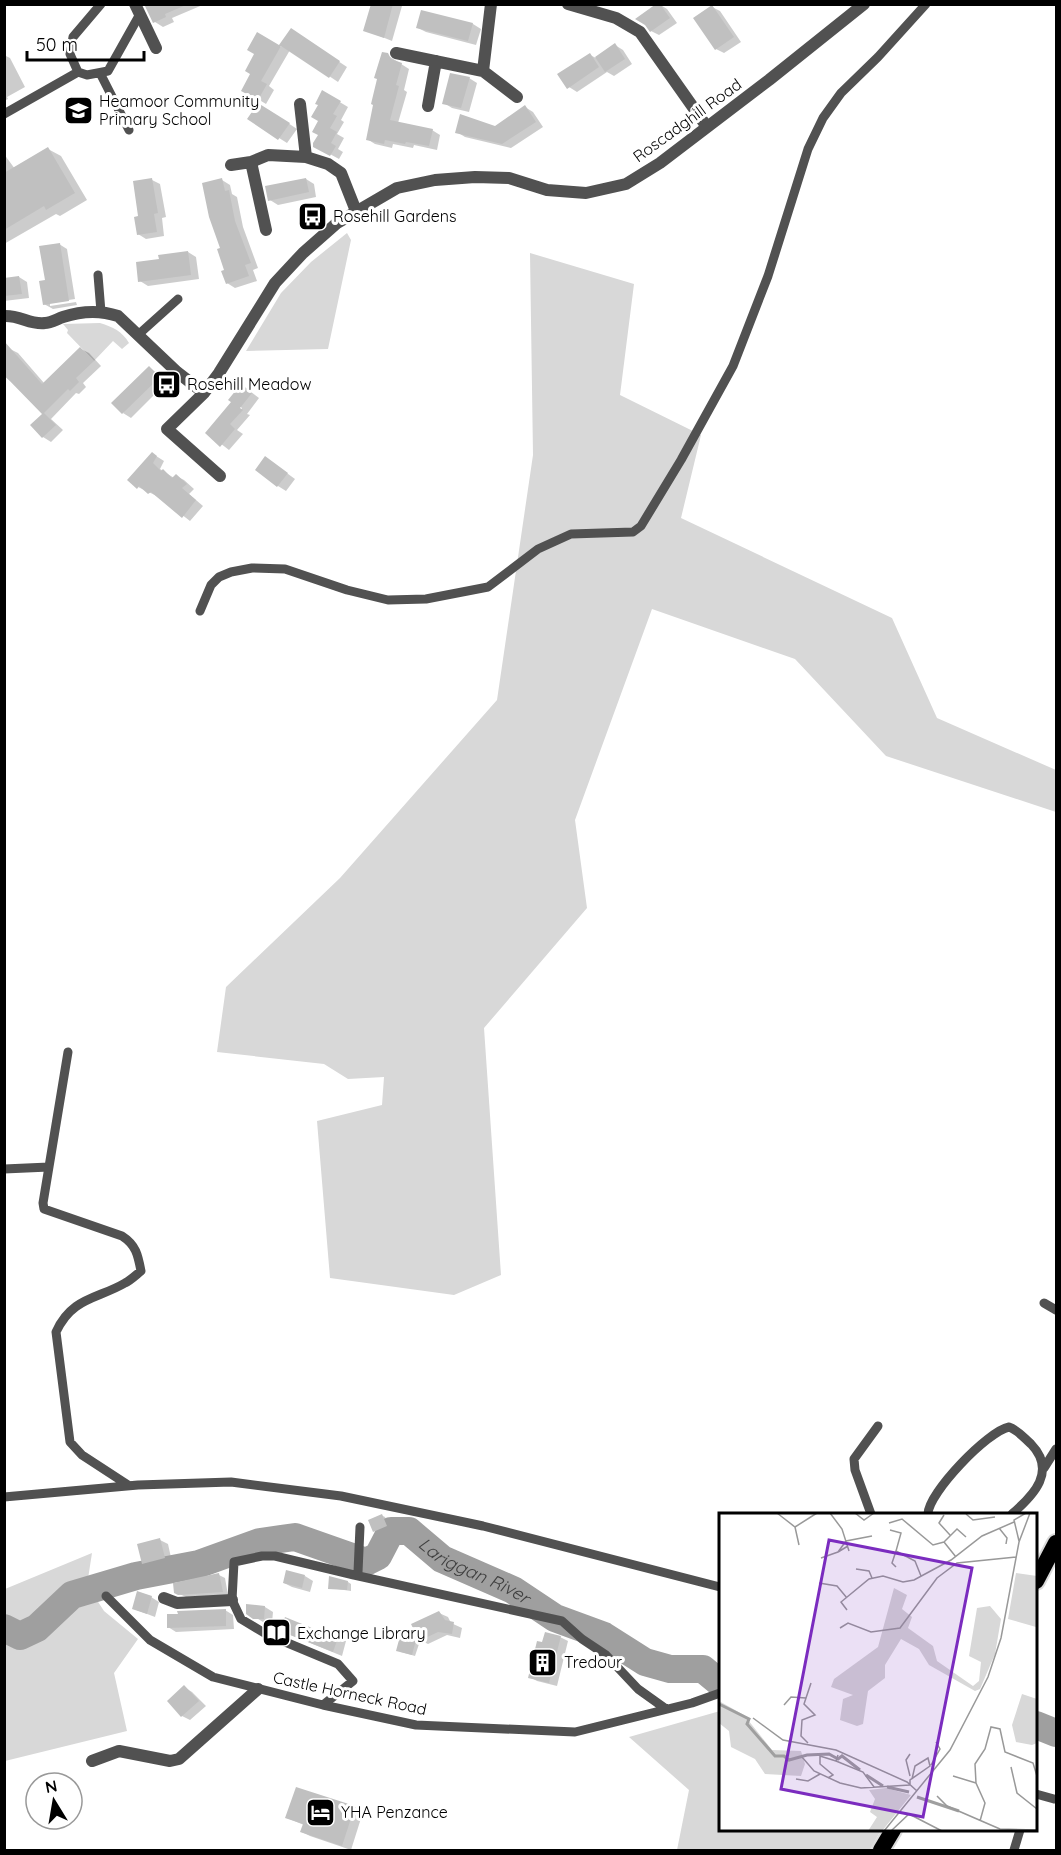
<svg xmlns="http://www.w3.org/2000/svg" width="1061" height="1855" viewBox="0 0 1061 1855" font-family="Quicksand,sans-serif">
  <rect width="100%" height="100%" fill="#fff"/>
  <!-- green -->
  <path fill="#d8d8d8" d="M347 233 351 240 328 349 246 351 281 293 311 262Z
    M530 253 634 284 620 395 701 435 681 518 892 618 937 718 1056 770V812L886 756 795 659 652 609 575 820 587 908 484 1028 501 1275 454 1295 330 1278 317 1121 382 1105 384 1077 348 1079 324 1064 217 1052 226 987 340 878 497 700 533 455Z
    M100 323C113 327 122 331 129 343L122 349 113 341 94 361 67 333 68 330 63 324Z
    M92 1553 87 1585 104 1611 138 1639 114 1673 127 1731 5 1761V1589Z
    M720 1711V1830H881L870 1850H677L689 1790 629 1737Z"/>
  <!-- shadow -->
  <path fill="#0003" d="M146 4H205L172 18 174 22 163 27 155 22Z
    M372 4 402 6 392 41 365 30Z
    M659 4 667 9 677 23 659 35 651 31Z
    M712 7 720 11 741 42 724 53 716 49Z
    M422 12 473 24 481 29 476 45 426 32 418 28Z
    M299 35 347 67 338 82 290 50 269 86 274 90 266 104 243 90 280 47Z
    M615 45 623 50 632 64 614 76 607 72 577 92 569 87 590 55 596 58Z
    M4 55 10 58 25 87 7 97 8 99 4 101Z
    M387 55 409 69 404 90 407 92 398 123 432 130 440 135 437 150 414 145 413 148 393 144 392 148 375 144 367 139Z
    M469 78 477 83 469 112 452 108 444 103Z
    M323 92 348 107 341 120 344 122 337 134 344 138 338 149 343 152 339 159 315 146 320 135V105Z
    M525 107 533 112 543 127 511 148 465 137 457 132 495 127Z
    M267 109 297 129 287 143 249 119Z
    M48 149 61 156 87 200 60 216 56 214 4 244V154L15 169Z
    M306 179 314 184 316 197 278 205 270 200Z
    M152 180 160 184 166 217 162 218 164 236 146 239 138 234 139 218Z
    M222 180 230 185 232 194 237 197 243 227 258 268 253 270 257 281 235 288 227 283 222 249Z
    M59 244 67 249 75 299 50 303V306L76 302 77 305 53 309 44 304 46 282Z
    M188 252 196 257 199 279 148 286 140 281 160 260Z
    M19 277 27 282 29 298 4 301V279Z
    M4 349H10L18 353 44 383 81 349 89 353 101 366 83 383 86 387 79 394 76 393 51 419 63 430 51 442 43 437 32 426 44 414 17 386 4 376Z
    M150 368 167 382 131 418 123 413Z
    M242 385 259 398 247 414 250 415 237 430 243 434 229 450 207 433 241 410 242 408 230 399Z
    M153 454 164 461 160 469 174 478 176 476 184 480 194 489 189 494 203 506 190 521 159 497 138 487 129 479Z
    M266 458 295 479 286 491 278 486Z
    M381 1515 385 1517 390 1528 378 1533 374 1531Z
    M160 1540 168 1544 172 1562 151 1568 143 1563Z
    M219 1575 225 1578 228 1595 186 1597 175 1592Z
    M305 1576 313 1581 310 1592 292 1587 284 1583Z
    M348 1582 351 1584V1591L330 1588Z
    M151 1597 159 1602 155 1617 134 1609Z
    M248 1606 265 1607 273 1612 272 1623 263 1622 248 1613Z
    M225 1610 233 1615 234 1629 176 1632 168 1627Z
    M439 1613 448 1617 451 1623 462 1628 460 1638 447 1635 428 1644 420 1640Z
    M281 1631H317L338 1637 346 1641 342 1656Z
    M560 1637 568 1641 557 1686 537 1681 530 1677 544 1644Z
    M415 1642 419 1644 415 1656 401 1652Z
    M184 1687 192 1692 206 1706 190 1720 182 1716Z
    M297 1789 355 1807 363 1812 351 1850 310 1836 302 1832 304 1825 287 1818Z"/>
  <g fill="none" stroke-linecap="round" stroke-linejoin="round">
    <!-- river -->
    <g stroke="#9f9f9f" stroke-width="28">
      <path id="s1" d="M4 1628 20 1636 37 1628 72 1595 136 1576 199 1564 260 1542 295 1537 366 1562 378 1556 391 1531H409L442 1559 513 1590 555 1618 604 1636 645 1662 670 1669H703L720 1683"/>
      <path d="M1036 1725 1056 1733"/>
    </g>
  </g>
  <!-- building -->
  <path fill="#c0c0c0" d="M144 4H186V5L165 14 166 17 153 23Z
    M371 4H393L384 38 363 31Z
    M656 4H660L670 18 650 32 645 25 635 19Z
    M712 5 734 37 715 50 693 18Z
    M421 10 473 23 468 41 416 28Z
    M291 28 340 61 329 78 281 46 261 81 267 84 258 100 241 91 250 74 245 71 254 54 247 50 257 32 279 45Z
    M615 43 625 59 605 72 595 57Z
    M382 52 388 53 391 59 402 63 396 85 399 86 390 120 433 129 429 146 406 142 405 144 385 140 384 144 366 140 373 105 371 104 377 79 374 78Z
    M590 53 599 67 567 89 557 74Z
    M450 73 470 77 461 108 442 104Z
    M322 90 341 101 333 114 337 116 330 128 337 132 331 143 336 146 330 156 313 147V143L318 135 312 132 318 121 311 117 318 105 315 104Z
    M258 103 290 123 278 140 247 119Z
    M525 105 536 122 502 144 455 133 460 114 495 126Z
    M48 147 75 193 46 210 44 206 4 230V173Z
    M152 178 158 213 154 214 157 232 137 235 134 217 138 216 133 181Z
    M222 178 225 191 229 190 235 221 251 263 245 265 249 276 226 284 221 271 224 270 217 249 220 248 209 217 202 183Z
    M306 178 309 192 268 201 265 186Z
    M60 243 69 301 43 305 39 281 45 280 39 246Z
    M188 251 191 275 138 282 136 262 159 259 158 255Z
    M19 276 22 294 4 296V278Z
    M4 341 42 384 80 347 94 361 76 378 79 382 70 391 68 389 44 413 56 425 42 438 30 425 42 414 4 375Z
    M149 366 160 377 122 414 111 403Z
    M241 384 252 393 240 408 243 410 230 424 235 429 220 447 205 433 231 402 238 407 228 400Z
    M152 452 157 456 153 463 161 471 163 469 172 478 176 474 187 484 182 488 196 500 182 518 151 492 148 494 139 486 137 489 127 480Z
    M265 456 288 473 277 487 255 470Z
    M382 1514 387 1526 373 1532 368 1520Z
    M160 1538 165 1558 142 1564 137 1544Z
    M286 1570 305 1575 302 1588 283 1583Z
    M219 1573 223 1592 178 1595 174 1593 173 1583Z
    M329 1576 348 1581 347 1590 328 1589Z
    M137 1591 152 1596 147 1614 132 1609Z
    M246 1604 265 1606 264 1619H253L246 1614Z
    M226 1609V1626L167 1628V1614H178L177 1611Z
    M439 1611 445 1620 454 1622 452 1634 438 1632 419 1641 411 1624Z
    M285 1617 317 1630 339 1635 333 1652 280 1631Z
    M545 1632 561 1636 549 1683 528 1678 537 1641 542 1642Z
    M400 1636 416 1640 412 1655 396 1651Z
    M184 1685 199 1701 181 1717 167 1701Z
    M296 1787 355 1806 342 1846 300 1832 303 1824 285 1818Z"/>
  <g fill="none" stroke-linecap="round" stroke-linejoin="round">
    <defs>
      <path id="trunk" d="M1036 1581 1056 1543
        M881 1850 893 1830"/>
    </defs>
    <!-- trunk casing -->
    <use href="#trunk" stroke="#dbdbdb" stroke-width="20"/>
    <!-- service -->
    <path stroke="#515151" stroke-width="9" d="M101 4 73 37 70 54 78 72 87 75 108 71 140 14
      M100 73 129 130
      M4 114 78 72
      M98 275 101 312
      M139 334 178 299
      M200 611 211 585 219 577 231 572 252 568 285 569 347 590 388 600 426 599 488 587 538 549 571 534 633 532 641 526 681 460 733 366 768 276 808 149 823 118 841 93 878 57 926 4
      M68 1052 43 1203 44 1209 122 1236C136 1245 138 1255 141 1271 136 1275 131 1280 125 1283 98 1299 72 1297 56 1332L70 1442 82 1455 128 1485
      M4 1169 49 1167
      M1044 1303 1056 1310
      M1044 1468 1056 1449
      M4 1497 138 1485 231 1482 341 1496 483 1526 720 1587
      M871 1514 855 1470 854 1459 878 1426
      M928 1514C928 1493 988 1431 1009 1427 1018 1430 1024 1438 1031 1444 1057 1471 1034 1495 1012 1514
      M354 1575 562 1621 582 1639 606 1655 638 1689 666 1709
      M106 1596 150 1640 213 1677 323 1705 416 1725 575 1732 692 1703 720 1693
      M323 1705 353 1681 338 1664 266 1634 241 1619 232 1600 234 1562 262 1556H275L354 1575 358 1572 360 1527
      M1036 1794 1054 1799
      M1014 1850 1020 1830"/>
    <!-- minor -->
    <path stroke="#515151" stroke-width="12" d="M135 4 156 48
      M491 4 483 71 517 97
      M568 4 616 18 640 32 707 127
      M396 53 483 71
      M300 104 306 157
      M428 106 436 61
      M251 162 266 230
      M231 165 251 162 268 155 306 157 328 164 341 173 356 211
      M4 316C20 315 30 325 45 323 51 323 57 319 63 317 81 311 100 310 118 316L177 372 204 393
      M220 476 167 429 204 393 219 373 275 283 303 253 337 223 397 188 435 180 475 177 509 178 547 190 586 193 626 184 660 163 769 80 864 4
      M164 1598 177 1603 232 1600
      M92 1761 119 1751 170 1761 179 1759 258 1689"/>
    <!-- trunk -->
    <use href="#trunk" stroke="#000" stroke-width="16"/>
  </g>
  <!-- icons -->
  <defs>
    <symbol id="school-square" viewBox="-11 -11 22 22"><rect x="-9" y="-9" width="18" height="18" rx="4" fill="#000" stroke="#fff"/><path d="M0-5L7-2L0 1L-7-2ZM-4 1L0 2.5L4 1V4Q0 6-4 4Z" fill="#fff"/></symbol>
    <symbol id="bus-square" viewBox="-11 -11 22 22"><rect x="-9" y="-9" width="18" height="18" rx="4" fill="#000" stroke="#fff"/><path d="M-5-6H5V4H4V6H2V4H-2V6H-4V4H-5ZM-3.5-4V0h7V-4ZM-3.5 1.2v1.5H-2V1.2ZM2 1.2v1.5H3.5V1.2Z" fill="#fff"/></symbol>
    <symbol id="library-square" viewBox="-11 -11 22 22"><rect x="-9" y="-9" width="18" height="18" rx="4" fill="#000" stroke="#fff"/><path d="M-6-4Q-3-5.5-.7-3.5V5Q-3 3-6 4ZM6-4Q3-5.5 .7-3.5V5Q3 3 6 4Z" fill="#fff"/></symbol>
    <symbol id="building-square" viewBox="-11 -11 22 22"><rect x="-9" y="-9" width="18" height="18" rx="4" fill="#000" stroke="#fff"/><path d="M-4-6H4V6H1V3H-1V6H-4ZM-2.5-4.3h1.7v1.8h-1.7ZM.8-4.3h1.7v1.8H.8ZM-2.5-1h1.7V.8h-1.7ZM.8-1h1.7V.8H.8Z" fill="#fff"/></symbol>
    <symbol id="hotel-square" viewBox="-11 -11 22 22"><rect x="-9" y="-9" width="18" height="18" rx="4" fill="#000" stroke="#fff"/><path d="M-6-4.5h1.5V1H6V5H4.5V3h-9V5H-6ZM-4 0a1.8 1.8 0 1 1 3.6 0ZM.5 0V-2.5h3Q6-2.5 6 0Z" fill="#fff"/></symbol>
  </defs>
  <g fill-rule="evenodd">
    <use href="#school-square" x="62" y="94" width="33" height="33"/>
    <use href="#bus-square" x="296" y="200" width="33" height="33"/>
    <use href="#bus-square" x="150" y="368" width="33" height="33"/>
    <use href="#library-square" x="260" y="1616" width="33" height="33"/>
    <use href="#building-square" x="526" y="1646" width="33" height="33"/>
    <use href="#hotel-square" x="304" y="1796" width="33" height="33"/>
  </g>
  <g text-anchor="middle" stroke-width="6" stroke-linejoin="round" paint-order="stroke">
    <!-- poi labels -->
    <g font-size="16" fill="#000" stroke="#fff" text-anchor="start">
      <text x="99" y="107">Heamoor Community<tspan x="99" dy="18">Primary School</tspan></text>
      <text x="333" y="222">Rosehill Gardens</text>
      <text x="187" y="390">Rosehill Meadow</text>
      <text x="297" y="1639">Exchange Library</text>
      <text x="564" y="1668">Tredour</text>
      <text x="341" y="1818">YHA Penzance</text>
    </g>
    <!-- street labels -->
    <g font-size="16" fill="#000" stroke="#fff">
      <text transform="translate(687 120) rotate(-36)" y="6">Roscadghill Road</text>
      <text transform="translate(350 1693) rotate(12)" y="6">Castle Horneck Road</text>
    </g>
    <!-- water labels -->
    <g font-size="18" font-style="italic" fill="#404040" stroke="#fff">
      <text dy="6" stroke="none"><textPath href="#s1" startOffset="528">Lariggan River</textPath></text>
    </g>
  </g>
  <!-- overview -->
  <g transform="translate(719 1513)">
    <rect width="318" height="318" fill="#fff"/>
    <path d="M297 60 318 63 317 114 289 106ZM175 75 188 82 183 96 193 104 189 115 214 133 218 148 254 173 260 168 262 149 250 143 258 95 271 93 282 106 276 141 261 176 256 178 210 152 200 136 182 126 166 152V165L149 178 144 211 138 213 121 207 124 186 134 182 112 174 115 166 159 134ZM303 181 318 186V230L313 232 297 229 293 212ZM0 188 25 202 53 237 82 238 86 251 82 263 46 261 36 246 12 234 10 218 0 210ZM167 275 192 282 163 318H149L158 304 151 299 156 286 150 277Z" fill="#d8d8d8"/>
    <path fill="none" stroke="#9f9f9f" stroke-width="3" d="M0 191 30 206 28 211 56 243H65L70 247 88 242 110 241 119 246 123 243 141 257M147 262 164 273M168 274 190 279M198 284 240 298"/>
    <path fill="none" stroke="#999" stroke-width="1.5" d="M58 0 76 14 98 0M111 0 123 16 130 38M136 0 145 7 155 0M247 1 254 7 276 4M225 2 220 10 231 22M170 10 183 6 214 32 225 29M76 14 80 32M280 15 288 25 287 31M171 17 182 20 177 38 196 48 202 63M300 28 295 7 307 0M129 33 119 39 127 28 153 23M177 38 173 50 177 54M237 44 225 29 238 16 247 24M102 45 119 39M137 56 150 58 153 65M100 70 118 73 128 85M128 97 122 89 150 66 164 63 184 69 195 67 232 47 263 23 295 9M121 115 129 110 152 119 181 115 218 65 238 50 297 44M65 192 72 184 87 185M34 205 64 227 117 237 188 269 198 278M89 230 82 223 83 207 96 202 85 191 92 170M191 241 187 247 191 263M83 244 95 258 121 270 142 275 191 272M117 248 144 259 155 274M212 252 221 236 217 229M292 254 298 280 318 296M234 263 257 270M109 265 114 262 101 251V243L117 248 119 242M77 266 89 268 101 261M191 272V267L211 253 209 245 196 253 193 266M218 283 228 293 281 316M261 308 266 290 257 270 256 251 266 236 272 214 281 216 286 239 314 250 318 263M280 316 318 317M165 318 231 237 269 164 282 125 300 29 311 0M172 318 190 301 223 318"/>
    <path fill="#7b2cbf" fill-opacity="0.15" stroke="#7b2cbf" stroke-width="3" d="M110 27 253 55 204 304 62 276Z"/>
    <rect width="318" height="318" fill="none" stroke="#000" stroke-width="3"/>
  </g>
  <!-- border -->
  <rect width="1061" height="1855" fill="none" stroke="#000000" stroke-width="12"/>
  <!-- north arrow -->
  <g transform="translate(54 1801) rotate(349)"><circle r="28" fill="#ffffff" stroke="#999999" stroke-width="1.5"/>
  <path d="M0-4.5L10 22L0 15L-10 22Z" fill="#000000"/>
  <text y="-9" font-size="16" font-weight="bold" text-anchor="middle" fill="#000000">N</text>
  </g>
  <!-- scale -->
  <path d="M27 51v9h117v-9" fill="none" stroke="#000000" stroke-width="3"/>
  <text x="36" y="51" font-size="18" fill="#000000" stroke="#ffffff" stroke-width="4.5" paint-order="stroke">50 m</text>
</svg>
